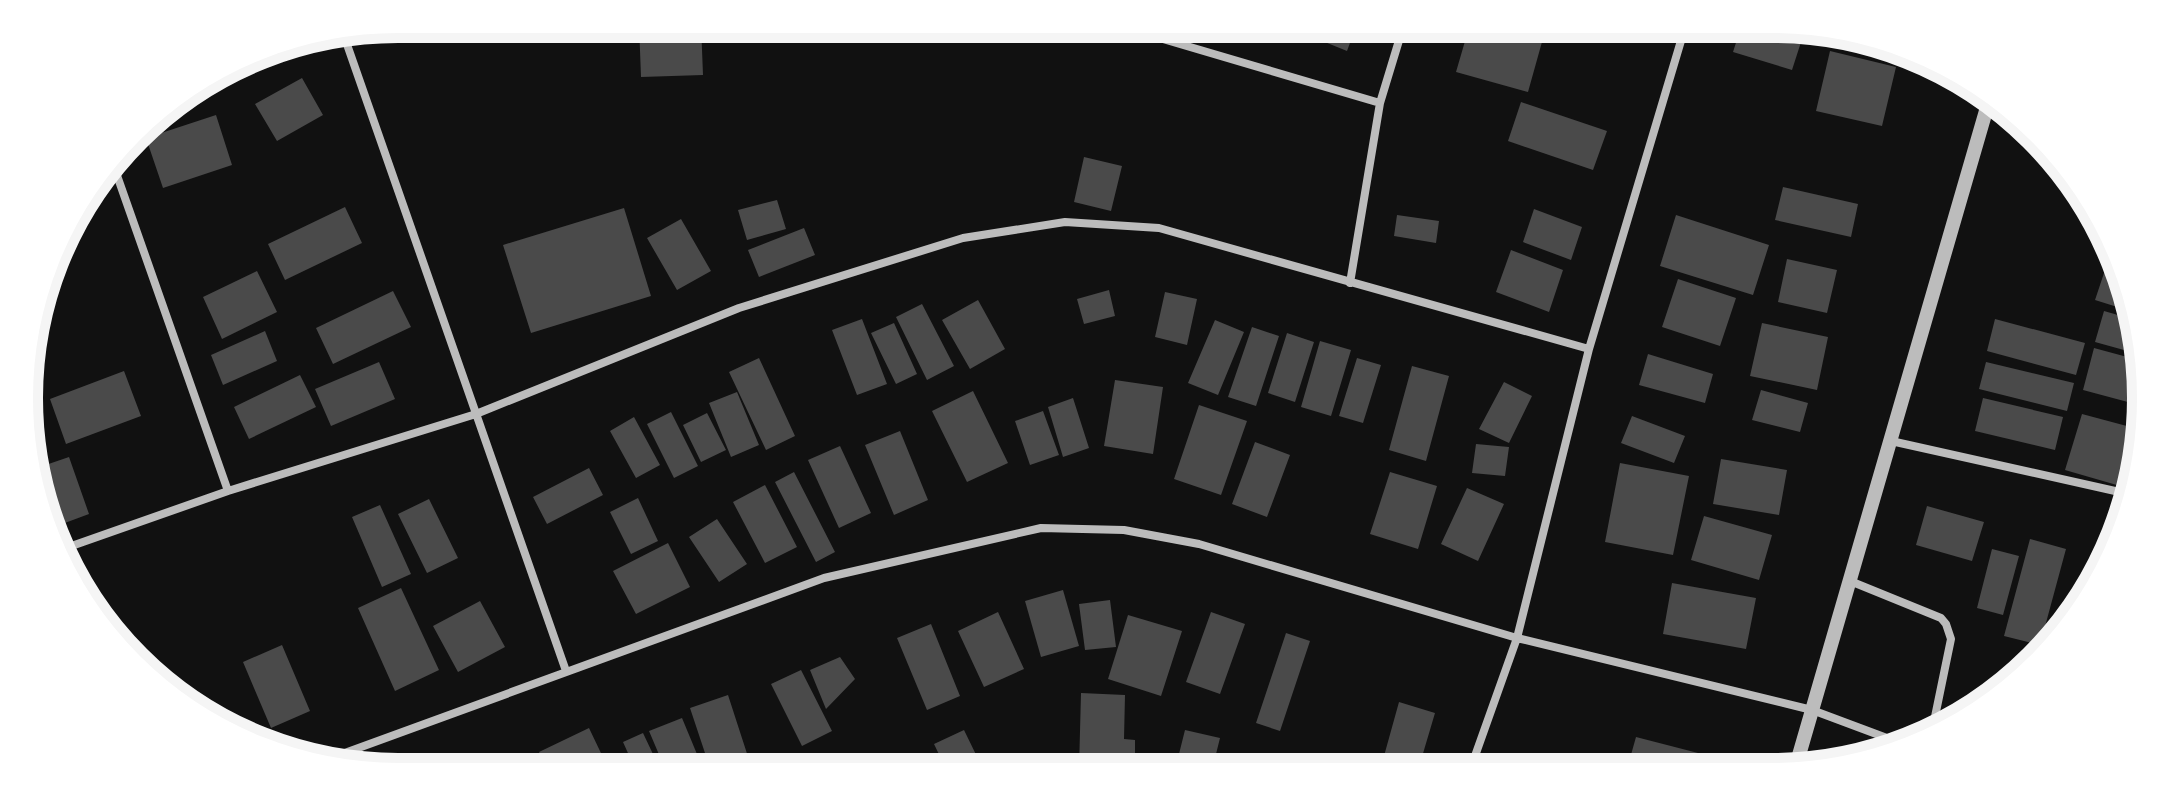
<svg xmlns="http://www.w3.org/2000/svg" width="2170" height="796" viewBox="0 0 2170 796" font-family="'Roboto Condensed',sans-serif">
  <rect width="100%" height="100%" fill="#111"/>
  <!-- building -->
  <path fill="#4a4a4a" d="M639 24H701L703 75 641 77Z
    M1315 24H1357L1347 51 1310 36Z
    M1470 24H1547L1528 92 1456 72Z
    M1742 24H1753L1802 39 1792 70 1733 52Z
    M1861 36 1869 37 1907 56 1906 59 1858 46Z
    M306 39 308 46 237 75 234 69 277 44Z
    M1830 51 1896 67 1882 126 1816 111Z
    M302 78 323 115 277 141 255 104Z
    M1521 102 1607 131 1593 170 1508 141Z
    M216 115 232 165 163 188 146 138Z
    M1084 157 1122 166 1111 211 1074 202Z
    M1783 187 1858 204 1851 237 1775 220Z
    M777 200 786 229 747 240 738 210Z
    M345 207 362 243 285 280 268 244Z
    M624 208 651 296 531 333 503 245Z
    M1534 209 1582 227 1571 260 1523 242Z
    M1397 215 1439 221 1436 243 1394 236Z
    M1676 215 1769 245 1753 295 1660 266Z
    M681 219 711 271 677 290 647 238Z
    M804 228 815 255 759 277 748 250Z
    M1511 250 1563 270 1549 312 1496 292Z
    M1787 259 1837 270 1827 313 1778 302Z
    M2105 270 2117 274 2130 311 2095 300Z
    M257 271 277 312 222 339 203 297Z
    M1678 279 1736 298 1720 346 1662 327Z
    M1109 290 1115 316 1084 324 1077 299Z
    M393 291 411 327 333 364 316 328Z
    M1165 292 1197 299 1187 345 1155 337Z
    M978 300 1005 349 970 369 942 320Z
    M922 304 954 366 927 380 896 317Z
    M2104 311 2132 319 2142 355 2095 342Z
    M862 319 887 384 857 395 832 330Z
    M1995 319 2085 343 2076 375 1987 351Z
    M1215 320 1244 332 1218 395 1188 383Z
    M894 323 917 374 896 384 871 333Z
    M1762 323 1828 337 1817 390 1750 376Z
    M1252 327 1279 336 1256 406 1228 397Z
    M265 331 277 361 223 385 211 355Z
    M1287 333 1314 342 1295 402 1268 393Z
    M1320 341 1351 350 1331 416 1301 407Z
    M2094 348 2142 361 2139 405 2083 390Z
    M1648 354 1713 374 1705 403 1639 385Z
    M759 358 795 436 766 450 729 372Z
    M1357 358 1381 365 1363 423 1339 416Z
    M379 362 395 399 331 426 315 389Z
    M1986 362 2074 383 2067 411 1979 389Z
    M1412 366 1449 376 1426 461 1389 450Z
    M124 371 141 416 66 444 50 399Z
    M300 375 316 407 249 439 234 407Z
    M1115 380 1163 387 1153 454 1104 446Z
    M1504 382 1532 396 1509 443 1479 429Z
    M1761 390 1808 403 1800 432 1752 420Z
    M973 391 1008 463 967 482 932 411Z
    M737 392 759 445 731 457 709 403Z
    M1073 398 1089 448 1063 457 1048 407Z
    M1983 398 2063 417 2055 450 1975 431Z
    M1199 405 1247 421 1221 495 1174 479Z
    M1043 411 1059 455 1030 465 1015 421Z
    M671 412 698 466 674 478 647 424Z
    M707 413 726 450 701 462 683 425Z
    M2082 414 2138 429 2134 490 2065 470Z
    M1632 416 1685 436 1674 463 1621 443Z
    M634 417 660 465 636 478 610 431Z
    M900 431 928 500 894 515 865 445Z
    M1255 442 1290 455 1267 517 1232 504Z
    M1476 444 1509 447 1505 476 1472 473Z
    M840 446 871 513 839 528 808 460Z
    M69 457 89 514 54 527 31 470Z
    M1721 459 1787 470 1779 515 1713 504Z
    M1620 463 1689 476 1673 555 1605 542Z
    M589 468 603 495 547 524 533 497Z
    M794 472 835 552 816 562 775 482Z
    M1390 472 1437 486 1418 549 1370 534Z
    M765 485 797 547 765 563 733 502Z
    M1467 488 1504 504 1478 561 1441 544Z
    M638 498 658 541 631 554 610 512Z
    M429 499 458 558 427 573 398 514Z
    M380 505 411 574 382 587 352 517Z
    M1927 506 1984 522 1972 561 1916 545Z
    M1704 516 1772 535 1759 580 1691 560Z
    M717 519 747 564 719 582 689 537Z
    M2030 539 2066 549 2040 645 2004 636Z
    M668 543 690 587 636 614 613 571Z
    M1992 549 2019 556 2003 615 1977 608Z
    M1672 583 1756 598 1746 649 1663 634Z
    M401 588 439 670 395 691 358 608Z
    M1063 590 1079 646 1041 657 1025 601Z
    M1110 600 1116 647 1085 650 1079 604Z
    M480 601 505 647 458 672 433 626Z
    M998 612 1024 669 984 687 958 631Z
    M1211 612 1245 624 1220 694 1186 682Z
    M1128 615 1182 631 1161 696 1108 679Z
    M931 624 960 696 927 710 897 638Z
    M1286 633 1310 641 1280 731 1256 723Z
    M282 645 310 711 271 728 243 662Z
    M840 657 855 679 826 709 810 670Z
    M801 670 832 731 802 746 771 684Z
    M1081 693 1125 695 1124 739 1135 740V770H1079Z
    M728 695 752 769 746 771H711L690 708Z
    M1399 702 1435 713 1419 767 1384 756Z
    M682 718 704 771H666L649 731Z
    M589 728 610 772H549L539 752Z
    M964 730 984 771H947L934 744Z
    M1185 730 1220 738 1212 770 1176 766Z
    M643 733 661 771H636L623 742Z
    M1636 737 1698 753 1694 769H1627Z
    M1321 756 1356 770H1315Z
    M1237 758 1272 766 1271 770H1234Z"/>
  <g fill="none" stroke-linecap="round" stroke-linejoin="round">
    <!-- minor -->
    <path stroke="#bcbcbc" stroke-width="8" d="M1112 24 1380 103
      M343 33 566 671
      M113 164 228 491
      M1350 283 1380 103 1404 24
      M1891 441 2133 495
      M63 549 228 491 476 414 739 308 963 238 1065 222 1159 228 1589 349
      M1850 581 1941 618 1946 624 1951 639 1931 736
      M320 762 824 578 1041 528 1124 530 1199 544 1517 638 1812 710 1903 744
      M1470 770 1517 638 1589 349 1686 24"/>
    <!-- tertiary -->
    <path stroke="#bcbcbc" stroke-width="14" d="M1795 769 1990 97"/>
  </g>
  <!-- crop -->
  <path d="M0 0H2170V796H0ZM398 38H1772A360 360 0 0 1 2132 398V398A360 360 0 0 1 1772 758H398A360 360 0 0 1 38 398V398A360 360 0 0 1 398 38Z" fill="#fff" fill-rule="evenodd"/>
  <path fill="none" stroke="#f5f5f5" stroke-width="10" d="M398 38H1772A360 360 0 0 1 2132 398V398A360 360 0 0 1 1772 758H398A360 360 0 0 1 38 398V398A360 360 0 0 1 398 38Z"/>
</svg>
